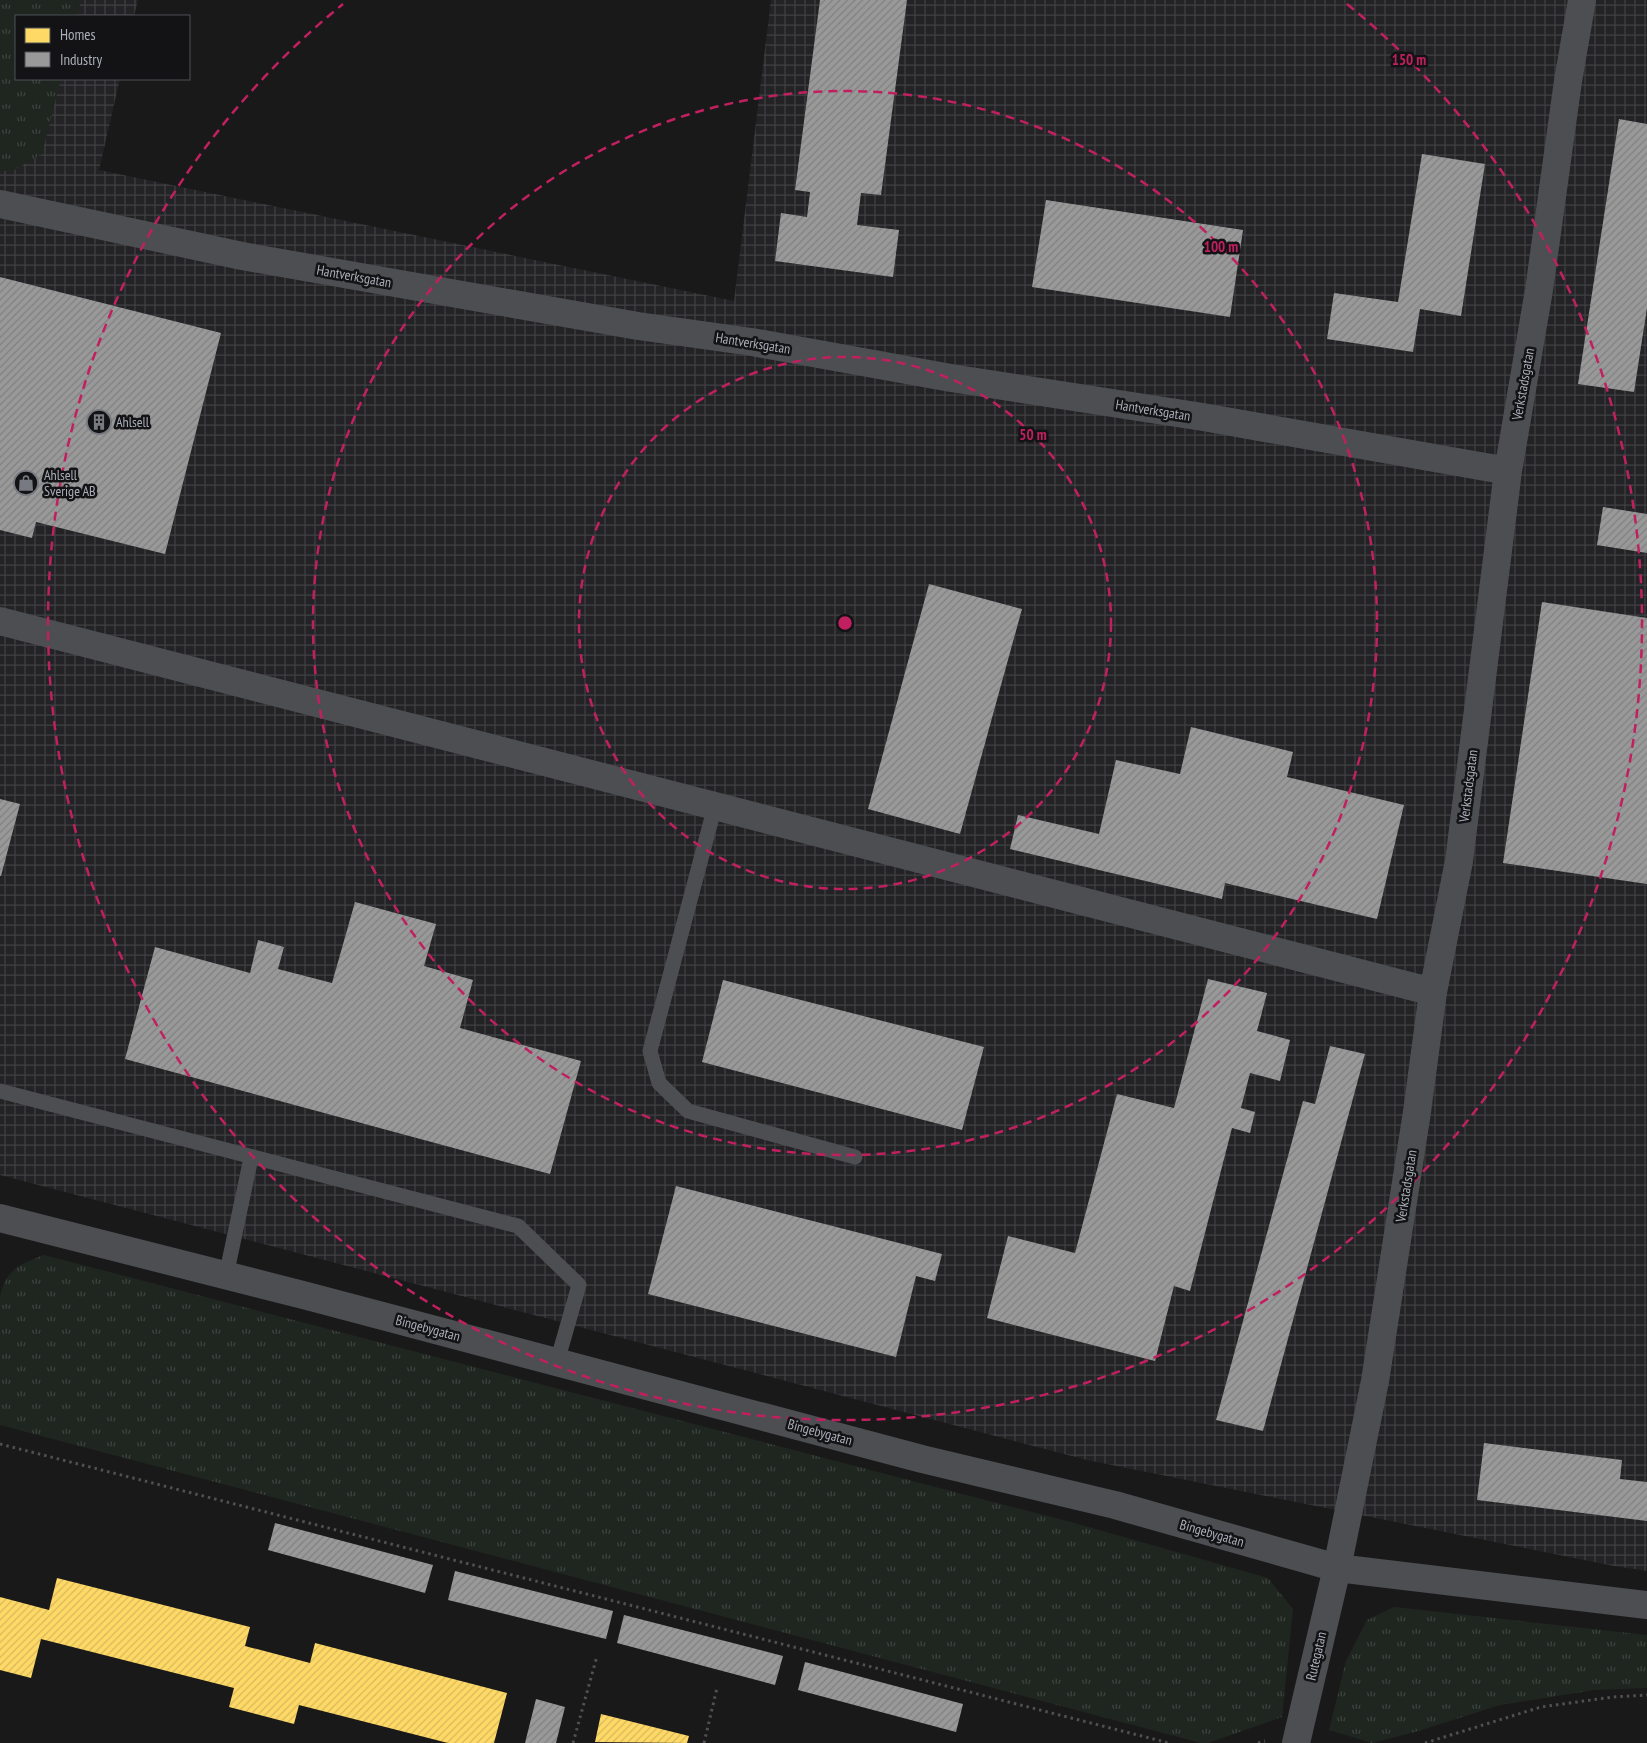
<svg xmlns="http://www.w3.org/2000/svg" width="1647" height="1743" viewBox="0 0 1647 1743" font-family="'PT Sans Narrow',sans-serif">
  <defs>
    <pattern id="industrial-grid" width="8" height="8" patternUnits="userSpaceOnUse" patternTransform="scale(1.25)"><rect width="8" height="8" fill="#232325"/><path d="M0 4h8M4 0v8" fill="none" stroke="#404043"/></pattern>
    <pattern id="grass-tufts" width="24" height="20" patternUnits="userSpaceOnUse" patternTransform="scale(1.25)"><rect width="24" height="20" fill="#1f2620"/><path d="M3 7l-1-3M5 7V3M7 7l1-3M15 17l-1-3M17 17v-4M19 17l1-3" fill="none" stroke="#3d433e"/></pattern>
    <pattern id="homes-hatch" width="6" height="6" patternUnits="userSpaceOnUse" patternTransform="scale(1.25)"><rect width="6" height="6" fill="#ffd966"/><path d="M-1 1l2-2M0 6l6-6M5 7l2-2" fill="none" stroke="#d6b85d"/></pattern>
    <pattern id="industry-hatch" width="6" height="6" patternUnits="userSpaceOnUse" patternTransform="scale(1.25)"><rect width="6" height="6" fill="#999"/><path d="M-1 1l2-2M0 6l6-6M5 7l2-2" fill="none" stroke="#808081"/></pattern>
  </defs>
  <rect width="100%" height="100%" fill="#191919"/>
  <!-- industrial -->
  <path fill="url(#industrial-grid)" d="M0 0H138L134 16H16V79H120L99 170 734 301 771 0H1647V1571L1614 1566 1087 1460 0 1175Z"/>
  <!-- grass -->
  <path fill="url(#grass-tufts)" d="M0 0H81L77 16H16V79H61L42 154 11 172 0 170Z
    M44 1255 1078 1524 1268 1578 1293 1609 1282 1717 1208 1743H1201L0 1425V1296C7 1268 19 1265 44 1255Z
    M1394 1607 1647 1635V1688L1595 1690 1500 1705 1415 1732 1372 1743 1329 1730 1346 1661 1367 1620Z"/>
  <!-- homes -->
  <path fill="url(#homes-hatch)" d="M57 1578 250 1627 245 1646 310 1663 315 1643 507 1693 494 1743H448L299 1705 294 1724 229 1707 234 1688 41 1639 31 1678 0 1670V1597L49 1610Z
    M601 1714 689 1736 687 1743 595 1742Z"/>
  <!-- industry -->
  <path fill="url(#industry-hatch)" d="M820 0H907L881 195 861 193 857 225 899 230 893 277 775 261 781 213 807 217 810 192 795 190Z
    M1619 119 1647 124V308L1634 392 1578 384Z
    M1422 154 1485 164 1461 316 1420 309 1413 352 1327 339 1334 293 1398 302Z
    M1046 200 1243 230 1230 317 1032 287Z
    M0 277 221 333 165 554 36 522 32 538 0 530Z
    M1603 507 1647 514V553L1597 545Z
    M929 584 1022 609 960 834 868 809Z
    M1542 602 1647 618V884L1503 863Z
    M1191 727 1293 752 1287 777 1404 805 1377 919 1225 883 1222 899 1010 849 1018 815 1099 834 1116 760 1180 774Z
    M0 799 20 804 1 876H0Z
    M355 902 436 924 424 966 473 980 460 1028 581 1061 550 1174 125 1059 155 947 250 973 258 940 284 947 278 969 332 983Z
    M1208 979 1267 993 1257 1031 1290 1040 1280 1081 1250 1073 1241 1108 1255 1112 1250 1133 1232 1128 1190 1291 1174 1286 1155 1361 987 1318 1008 1236 1075 1253 1117 1094 1174 1108Z
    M723 980 984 1047 962 1130 702 1062Z
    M1330 1046 1365 1054 1263 1431 1216 1420 1303 1101 1315 1104Z
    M676 1186 942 1254 935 1281 916 1276 896 1357 648 1294Z
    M1484 1443 1622 1460 1620 1479 1647 1482V1521L1477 1500Z
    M275 1523 433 1565 425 1593 268 1550Z
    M455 1571 613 1611 606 1639 448 1600Z
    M624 1615 783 1656 775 1685 617 1643Z
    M805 1662 963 1704 956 1732 798 1690Z
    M536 1699 565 1707 556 1743H525Z"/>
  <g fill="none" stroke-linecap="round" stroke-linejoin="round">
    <!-- path -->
    <path stroke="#4f5053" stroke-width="3" stroke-dasharray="2.5 4" stroke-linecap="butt" d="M0 1444 1169 1743
      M573 1743 597 1656
      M704 1743 717 1688
      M1258 1743 1265 1741
      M1425 1743 1541 1707 1613 1697 1647 1695"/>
    <!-- service -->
    <path stroke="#4d4e52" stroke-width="15" d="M715 806 650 1051 659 1083 688 1111 855 1157
      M0 1091 518 1226 579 1285 557 1362
      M226 1276 251 1158"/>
    <!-- minor -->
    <path stroke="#4d4e52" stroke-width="28" d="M0 204 242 256 638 326 752 342 951 378 1203 417 1508 471
      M0 621 1433 992
      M0 1218 307 1296 922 1459 1115 1505 1337 1568 1647 1605
      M1296 1743 1337 1568 1375 1381 1417 1112 1433 992 1459 861 1508 471 1539 290 1568 81 1582 0"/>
  </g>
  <!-- distance rings -->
  <g fill="none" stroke="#c12060" stroke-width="2.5" stroke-dasharray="9 6">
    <circle cx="845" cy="623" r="266"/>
    <circle cx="845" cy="623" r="532"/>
    <path d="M1347 4A797 797 0 1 1 343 4"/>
  </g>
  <!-- icons -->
  <defs>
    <symbol id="building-ring" viewBox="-11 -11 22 22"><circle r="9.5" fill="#131315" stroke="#777a81" stroke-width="1.5"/><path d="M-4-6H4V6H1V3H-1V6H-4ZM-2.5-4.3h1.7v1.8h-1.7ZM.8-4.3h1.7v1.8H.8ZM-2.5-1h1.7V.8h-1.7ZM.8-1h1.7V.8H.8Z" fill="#777a81"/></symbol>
    <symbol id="shop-ring" viewBox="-11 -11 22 22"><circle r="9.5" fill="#131315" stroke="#777a81" stroke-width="1.5"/><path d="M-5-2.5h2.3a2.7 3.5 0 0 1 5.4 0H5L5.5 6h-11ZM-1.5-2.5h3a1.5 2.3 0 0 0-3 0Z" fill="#777a81"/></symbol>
  </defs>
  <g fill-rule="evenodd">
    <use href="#building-ring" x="85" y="408" width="28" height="28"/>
    <use href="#shop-ring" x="12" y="469" width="28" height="28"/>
  </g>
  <g text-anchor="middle" stroke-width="5" stroke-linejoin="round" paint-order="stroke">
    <!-- street labels -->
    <g font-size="14" fill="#aaaeb9" stroke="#131315">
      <text transform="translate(354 276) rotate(10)" y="5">Hantverksgatan</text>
      <text transform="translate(753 343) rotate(9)" y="5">Hantverksgatan</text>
      <text transform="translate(1523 384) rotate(-80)" y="5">Verkstadsgatan</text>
      <text transform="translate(1153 410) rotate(9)" y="5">Hantverksgatan</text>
      <text transform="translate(1468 786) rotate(-83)" y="5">Verkstadsgatan</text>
      <text transform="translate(1406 1186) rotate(-81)" y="5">Verkstadsgatan</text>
      <text transform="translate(428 1328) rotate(15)" y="5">Bingebygatan</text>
      <text transform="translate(820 1432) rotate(15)" y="5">Bingebygatan</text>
      <text transform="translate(1212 1533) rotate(16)" y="5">Bingebygatan</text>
      <text transform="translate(1316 1656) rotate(-77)" y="5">Rutegatan</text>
    </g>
    <!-- poi labels -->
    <g font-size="14" fill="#aaaeb9" stroke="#131315" text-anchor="start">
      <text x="116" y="427">Ahlsell</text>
      <text x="44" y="480">Ahlsell<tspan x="44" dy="16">Sverige AB</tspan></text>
    </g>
  </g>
  <circle cx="845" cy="623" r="8" fill="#c12060" stroke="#131315" stroke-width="2.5"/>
  <g font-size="15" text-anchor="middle" font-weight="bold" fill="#c12060" stroke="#131315" stroke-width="5" stroke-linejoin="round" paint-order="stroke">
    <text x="1409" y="65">150 m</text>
    <text x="1221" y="252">100 m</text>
    <text x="1033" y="440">50 m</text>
  </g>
  <!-- legend -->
  <rect x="15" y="15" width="175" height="65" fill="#131315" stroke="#4f5157"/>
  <rect x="25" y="28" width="25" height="15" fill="#ffd966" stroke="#4f5157"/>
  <text x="60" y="40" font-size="15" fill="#aaaeb9">Homes</text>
  <rect x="25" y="52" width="25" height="15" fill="#999999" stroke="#4f5157"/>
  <text x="60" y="65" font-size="15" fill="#aaaeb9">Industry</text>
</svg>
